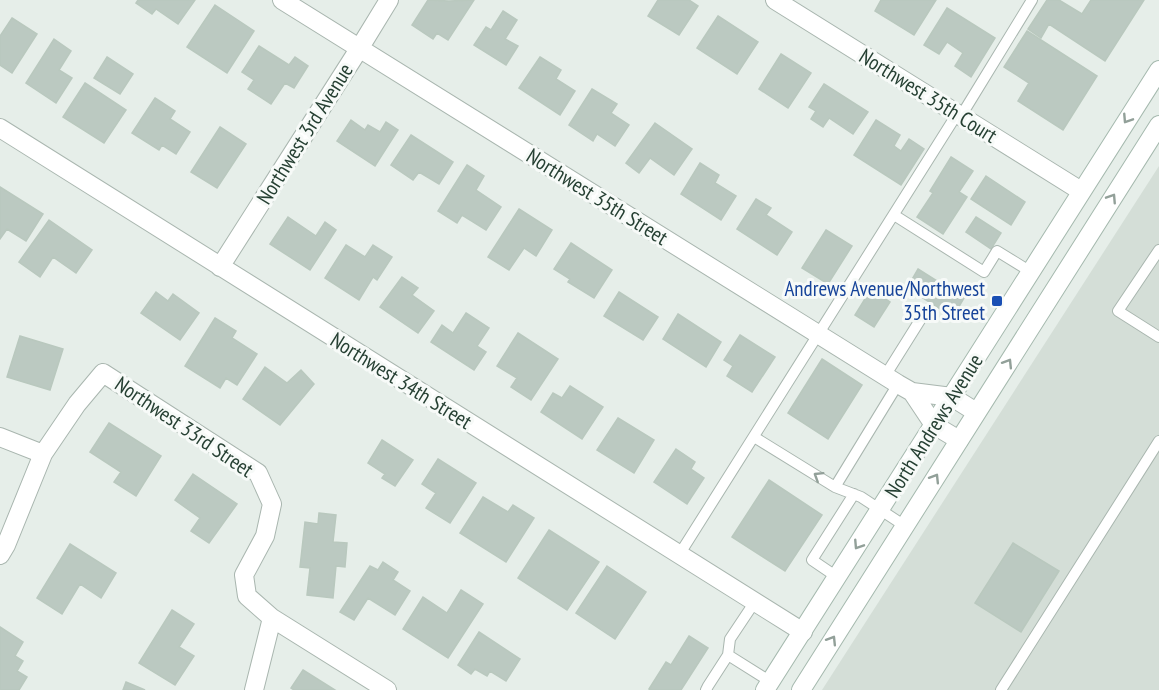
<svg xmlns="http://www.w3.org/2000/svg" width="1159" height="690" viewBox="0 0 1159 690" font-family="'PT Sans Narrow',sans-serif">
  <rect width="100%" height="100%" fill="#e6eee9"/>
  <!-- built -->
  <path fill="#d4ded7" d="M1159 166V690H822Z"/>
  <!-- building -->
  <path fill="#bbc9c1" stroke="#b9c8be" stroke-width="1.5" d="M138 0H195L178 24 156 9 152 14 136 3Z
    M428 0 449 1 474 0 448 40 437 33 433 39 412 25Z
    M658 0H689L698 6 679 35 648 16Z
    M881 0H936L914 35 875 11Z
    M1047 0H1059L1082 14 1091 0H1144L1105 61 1049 24 1041 38 1028 29Z
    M215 5 254 31 227 73 187 47Z
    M947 8 995 38 971 77 955 66 963 53 947 42 939 54 924 45Z
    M503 11 517 20 505 39 518 46 506 65 474 45 486 27 491 30Z
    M718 16 758 42 737 74 697 48Z
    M12 18 37 34 12 73 0 65V36Z
    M1027 31 1097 76 1063 130 1018 101 1029 83 1004 67Z
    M54 39 71 51 59 70 72 78 56 103 26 83Z
    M259 46 289 65 295 57 308 66 294 88 285 83 271 104 248 89 254 80 242 72Z
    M781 54 811 73 788 108 759 89Z
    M107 57 133 74 120 94 94 78Z
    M540 57 561 70 556 79 575 91 560 115 519 88Z
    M85 83 126 110 104 143 63 117Z
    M824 84 868 112 853 134 829 118 823 127 811 119 816 111 809 107Z
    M592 89 617 104 611 113 629 125 615 146 597 134 593 141 569 125Z
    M155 98 175 111 170 119 190 132 176 154 162 145 159 150 132 133Z
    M351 120 365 130 368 125 380 132 386 122 398 130 375 166 337 141Z
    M876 120 900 135 894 146 901 151 909 139 924 149 901 185 854 155Z
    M655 123 692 149 674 175 650 158 639 173 626 163Z
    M220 127 246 144 217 188 191 172Z
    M411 135 453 162 439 184 419 172 413 180 391 165Z
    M951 157 973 171 959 192 967 197 943 234 917 217 933 193 930 191Z
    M700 163 719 175 715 183 736 196 721 220 681 194Z
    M467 165 484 176 476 190 501 207 486 230 462 215 457 223 438 211Z
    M986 176 1025 202 1011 225 971 199Z
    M0 187 43 214 26 241 7 229 0 239Z
    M756 199 771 208 766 215 792 232 777 255 737 229Z
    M519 209 552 230 536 256 524 248 509 270 488 257Z
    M288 217 316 236 325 222 336 230 310 270 270 244Z
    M976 217 1001 233 991 249 966 232Z
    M49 220 92 250 76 273 53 257 40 277 19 262Z
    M826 230 852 246 828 284 802 268Z
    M571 243 612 270 594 298 568 282 570 279 554 269Z
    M346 245 365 257 373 245 392 257 377 280 373 277 359 300 325 278Z
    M918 269 964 298 953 317 907 288Z
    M402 277 418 288 412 295 434 311 418 333 380 307Z
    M871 289 890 302 874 327 855 315Z
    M156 292 168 301 173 294 199 313 180 340 141 313Z
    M619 292 658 317 643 340 604 316Z
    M466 313 489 328 477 346 486 352 474 370 431 342 442 325 453 333Z
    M678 314 721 342 706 367 663 339Z
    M215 318 236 331 232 338 257 354 237 385 226 378 220 388 185 366Z
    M518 333 558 359 531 400 511 387 517 378 497 366Z
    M740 335 775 357 752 392 727 376 733 366 724 360Z
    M20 336 63 349 50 390 7 377Z
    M822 359 862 385 828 439 788 413Z
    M265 367 287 383 301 370 314 384 280 425 243 399Z
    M570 386 603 407 582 439 541 412 553 393 562 398Z
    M618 418 654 440 634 473 597 450Z
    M109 423 161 456 136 496 114 482 121 472 90 452Z
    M382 440 413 460 395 486 382 478 385 474 368 463Z
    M676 449 695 462 691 469 704 478 687 504 654 482Z
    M438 459 476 483 450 523 426 508 436 493 422 484Z
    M193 474 237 504 209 543 191 531 200 518 175 500Z
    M769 480 822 515 785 571 732 537Z
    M483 497 508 512 513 505 534 518 506 562 460 533Z
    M319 513 336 515 333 542 347 543 345 567 336 566 333 598 307 595 310 568 300 567 305 522 318 524Z
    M549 530 599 562 567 610 518 578Z
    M1013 543 1059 571 1021 632 975 603Z
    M70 544 116 573 101 598 80 584 62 614 37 598Z
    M383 562 398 572 393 580 410 591 395 615 368 598 354 620 340 612 370 566 378 570Z
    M607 566 646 592 615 639 576 613Z
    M461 590 483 604 448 658 403 629 423 597 447 613Z
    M172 610 194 624 179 647 194 656 175 685 139 663Z
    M0 627 23 642 15 656 23 661 17 671 27 677 19 690H0Z
    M479 632 520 659 506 681 490 671 487 676 475 669 471 674 458 665Z
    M689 636 708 648 681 690H651L649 689 666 662 671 665Z
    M303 670 335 690H294L291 688Z
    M126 682 145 690H123Z"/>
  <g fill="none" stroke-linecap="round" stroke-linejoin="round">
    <defs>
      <path id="service" d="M961 116 1032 0
        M894 215 984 272 997 251 1031 272
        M1159 250 1118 311 1159 337
        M885 376 927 309
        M754 437 835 487 861 497 905 526
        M835 487 898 384
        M679 555 957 114
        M837 577 812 560 854 494
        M728 655 771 682
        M706 690 708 686 728 655 730 639 754 603
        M1001 690 1159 441"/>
      <path id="minor" d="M282 0 898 384 912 392 952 397 976 412
        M775 0 1081 191
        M0 128 803 632
        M220 267 359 49 389 0
        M912 392 934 425 959 440
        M0 437 43 454 77 404 103 373 258 473 272 504 265 536 244 575 247 596 272 618 387 690
        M0 555 6 545 43 454
        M254 690 272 618"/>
      <path id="secondary" d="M765 690 1159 70
        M801 690 1159 125"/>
    </defs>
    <!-- service casing -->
    <use href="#service" stroke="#a9b6af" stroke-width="12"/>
    <!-- minor casing -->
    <use href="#minor" stroke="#a9b6af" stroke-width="20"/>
    <!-- secondary casing -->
    <use href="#secondary" stroke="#a5b9ae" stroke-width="20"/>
    <!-- service -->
    <use href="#service" stroke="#fff" stroke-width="10"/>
    <!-- minor -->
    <use href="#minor" stroke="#fff" stroke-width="18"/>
    <!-- secondary -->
    <use href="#secondary" stroke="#fff" stroke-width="18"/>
  </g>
  <!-- one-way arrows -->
  <defs><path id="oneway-chevron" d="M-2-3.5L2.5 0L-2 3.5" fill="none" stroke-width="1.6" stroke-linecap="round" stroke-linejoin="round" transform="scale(1.5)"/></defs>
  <g stroke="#92a099">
    <use href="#oneway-chevron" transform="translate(1127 119) rotate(123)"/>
    <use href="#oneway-chevron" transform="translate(1112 198) rotate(-57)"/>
    <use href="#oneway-chevron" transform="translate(1008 363) rotate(-58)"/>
    <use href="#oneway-chevron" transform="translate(818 476) rotate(-148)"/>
    <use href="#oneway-chevron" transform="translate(935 478) rotate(-58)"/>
    <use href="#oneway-chevron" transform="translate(858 545) rotate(123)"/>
    <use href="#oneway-chevron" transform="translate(832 640) rotate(-58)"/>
  </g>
  <!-- markers -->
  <rect fill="#1a4fb4" stroke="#f7faf8" stroke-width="2" x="991" y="295" width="12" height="12" rx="3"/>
  <g text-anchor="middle" stroke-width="6" stroke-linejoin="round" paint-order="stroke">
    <!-- street labels -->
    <g font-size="21" fill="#264033" stroke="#f7faf8">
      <text transform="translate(928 96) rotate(32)" y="7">Northwest 35th Court</text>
      <text transform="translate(305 134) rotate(-58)" y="7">Northwest 3rd Avenue</text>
      <text transform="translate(597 197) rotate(32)" y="7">Northwest 35th Street</text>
      <text transform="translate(401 381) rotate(32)" y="7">Northwest 34th Street</text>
      <text transform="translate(934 426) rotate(-58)" y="7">North Andrews Avenue</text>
      <text transform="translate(184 427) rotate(34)" y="7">Northwest 33rd Street</text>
    </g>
    <!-- transit labels -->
    <g font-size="21" fill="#164399" stroke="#f7faf8" text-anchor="end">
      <text x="985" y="296">Andrews Avenue/Northwest<tspan x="985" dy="24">35th Street</tspan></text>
    </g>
  </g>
</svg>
